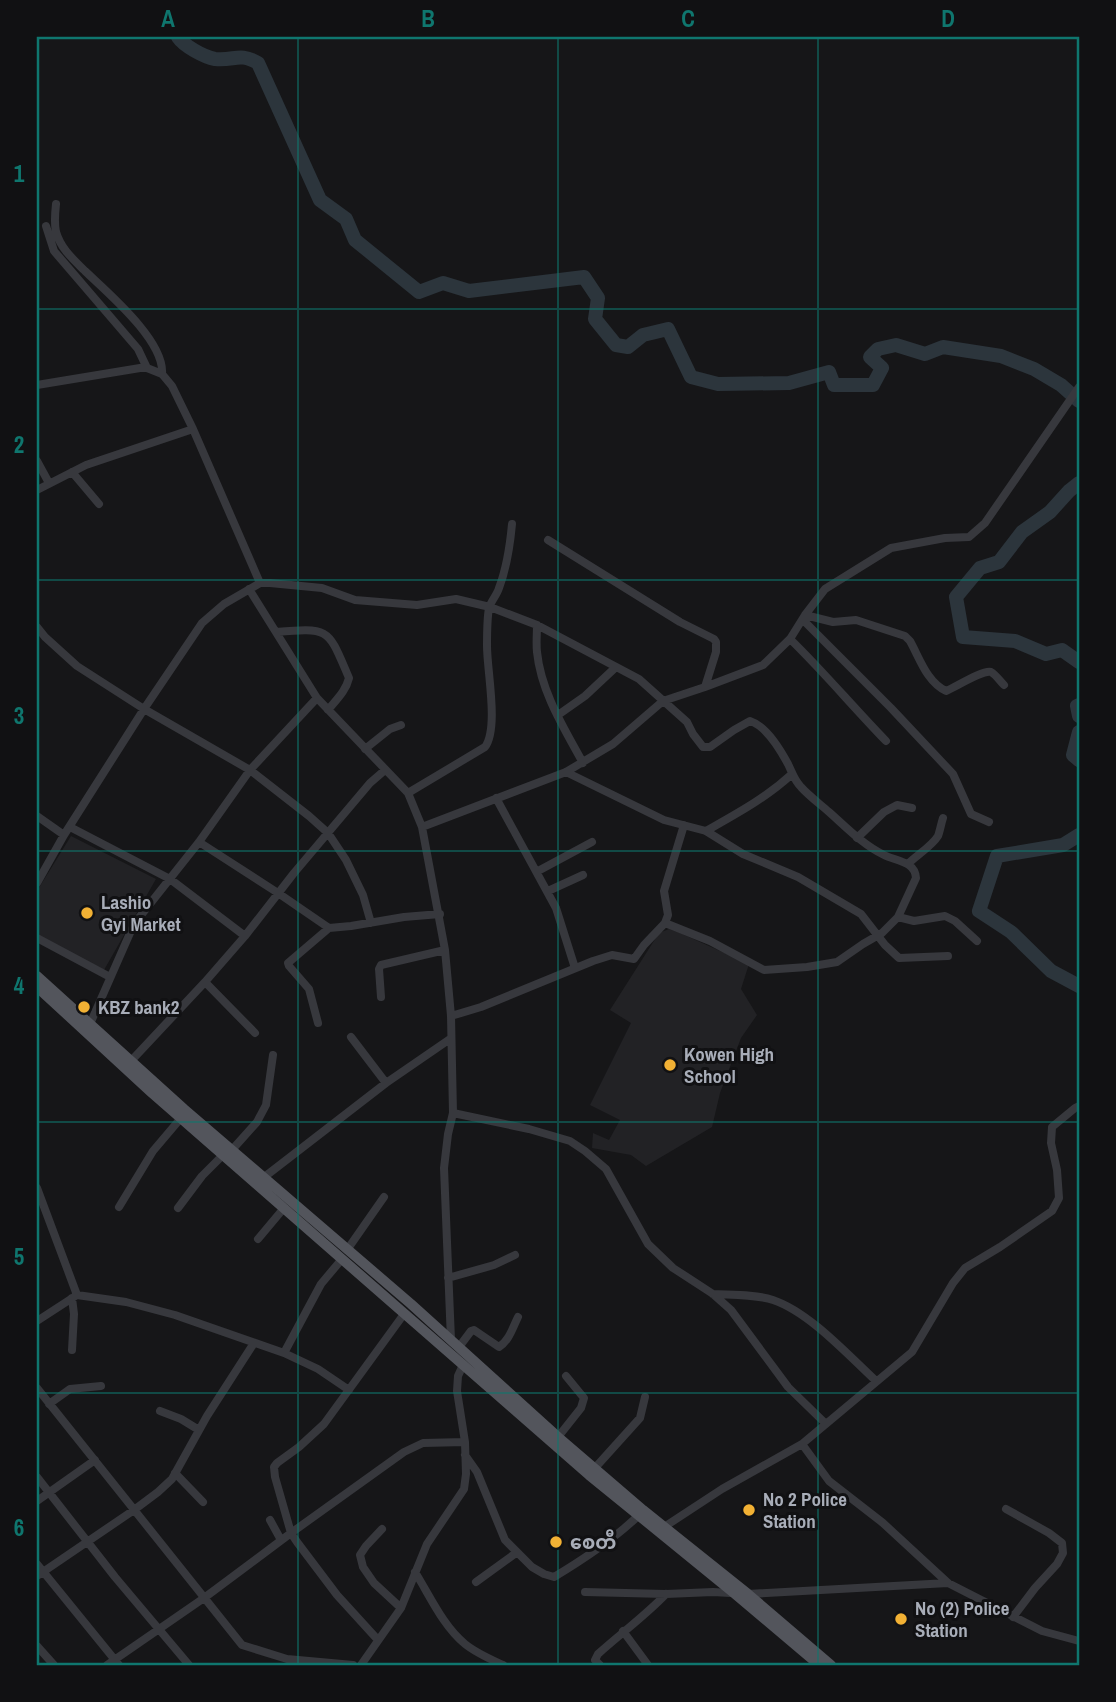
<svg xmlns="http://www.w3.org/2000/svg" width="1116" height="1702" viewBox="0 0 1116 1702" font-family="'Archivo Narrow','Noto Sans Myanmar',sans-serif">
  <rect width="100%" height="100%" fill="#161618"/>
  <!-- built -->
  <path fill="#222225" d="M71 836 156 879 104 970 37 935V891Z
    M669 929 680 933 749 964 741 989 757 1015 741 1038 720 1093 712 1127 646 1166 631 1155 592 1148 593 1133 609 1140 620 1120 590 1105 631 1023 610 1010 659 933Z"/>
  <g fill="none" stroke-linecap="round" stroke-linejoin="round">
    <!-- river -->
    <path stroke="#2c353c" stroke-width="14" d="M178 37C184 46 204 57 215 59 235 61 239 52 258 63L320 200 346 219 355 240 419 292 443 283 469 291 584 277 598 298 595 319 616 345 628 347 643 335 668 329 691 377 718 384 789 383 829 372 834 385H873L882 368 870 357 878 349 896 345 925 354 943 347 1001 356 1034 369 1061 385 1079 401
      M1079 483 1069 491 1050 512 1022 532 999 562 980 568 956 597 963 637 1015 641 1046 654 1062 650 1079 662
      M1079 705 1077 706 1079 716
      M1079 732 1073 755 1079 760
      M1079 835 1063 845 997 856 979 911 1011 932 1051 971 1079 986"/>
    <!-- minor -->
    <path stroke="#37383d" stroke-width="8" d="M56 204C55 213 54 223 56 232 61 249 73 259 85 271 108 293 165 341 162 374
      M46 226 54 251 138 349 147 368
      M37 385 140 368H147L162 374 172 386 193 429 260 583
      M37 461 49 483
      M72 472 99 504
      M37 490 86 465 193 429
      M548 540 680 622 714 639 716 642V652L705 687
      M249 589 317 698 408 793 422 827 445 950 451 1016 453 1113 448 1134 444 1168 451 1340
      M805 615 833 622 856 620 905 636 910 641C920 659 927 682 946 691 956 687 982 670 991 672 995 674 1001 682 1004 685
      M803 620 891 708 953 774 971 814 989 822
      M537 625C537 634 536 643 537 652 541 692 564 728 583 763
      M37 627 45 637 77 666 144 709 250 770 309 816 328 833 346 860 363 895 371 923
      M276 632C331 627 328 629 349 678 346 691 336 700 328 710
      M790 639C823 671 853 707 886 741
      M558 715 585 696 616 667
      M365 749 390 729 401 725
      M566 772 664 820 706 831 743 854 798 877 861 914 885 945 899 958 948 956
      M408 793 485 747C499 728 487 671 487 646 487 634 487 619 489 608 491 601 497 595 499 588 507 567 510 546 512 524
      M496 798 556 908 575 968
      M37 816 64 835
      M70 827 170 879 245 936
      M422 827 566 772 613 744 663 701 705 687 763 665 790 639 805 615 825 589 891 548 945 538 969 537 985 523 1079 387
      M706 831C736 814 766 798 792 774
      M857 838 884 812 897 805 912 808
      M199 842 278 893 329 928 351 926 404 917 440 914
      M908 864C917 855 932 846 938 836 940 831 941 824 943 818
      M538 871 592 842
      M37 883 64 835 144 709 202 623 224 604 260 583H270L322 588 355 600 417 605 456 599 490 607 537 625 639 679 687 722 693 734 703 747H710L734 730 750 721C766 726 780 749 788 764 792 772 794 780 801 787 809 796 820 804 829 812 846 827 863 845 884 855 896 861 915 861 916 878L898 917 882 933 863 944 837 962 807 967 764 970 710 941 665 923 668 915 664 891 684 825
      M548 891 583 875
      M898 917 914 921 945 916 955 921 977 941
      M37 938 110 977
      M205 982 255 1033
      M381 997 379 969 381 965 445 950
      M451 1016 481 1007 593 961 612 955 634 959 644 945 665 923
      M318 1023 309 989 289 966 288 963 329 928
      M90 1024 134 924 199 842 250 770 317 698
      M351 1037 386 1083
      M131 1061 205 982 245 936 294 873 370 783 385 770
      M453 1113 529 1129 570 1141 585 1151 606 1169 648 1244 673 1268 713 1294 731 1310 788 1387 826 1424
      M231 1151 257 1122 266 1105 273 1055
      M263 1178 386 1083 450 1039
      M37 1188 77 1295
      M119 1207 153 1151 181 1118
      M178 1208 202 1176 223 1155
      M258 1239 284 1208
      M347 1250 384 1197
      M448 1278 494 1265 515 1255
      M713 1294C732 1295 754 1294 773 1300 809 1312 848 1355 876 1381
      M72 1298 74 1314 72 1350
      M37 1321 77 1295 126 1302 175 1315 284 1353 318 1369 349 1390
      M459 1347 471 1331 474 1330 499 1347C509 1341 513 1327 518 1317
      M284 1353 321 1284 342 1259
      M37 1388 242 1645 287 1659 353 1665
      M49 1404 70 1389 101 1386
      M160 1411 181 1419 199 1430
      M558 1437 581 1408 584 1398 566 1376
      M802 1444 829 1481 883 1523 948 1583 1042 1631 1079 1641
      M465 1455 477 1472 505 1540 532 1567 544 1574 554 1577C584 1559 613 1540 638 1516
      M594 1469 640 1418 645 1397
      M175 1473 203 1502
      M37 1477 115 1577 189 1665
      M37 1501 95 1460
      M1006 1509 1049 1533 1062 1543 1063 1553 1057 1564 1035 1588 1013 1617
      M270 1520 281 1540
      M664 1527 722 1489 802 1444 912 1352 953 1283 965 1268 1000 1247 1052 1211 1059 1198 1057 1170 1051 1143 1052 1127 1075 1108 1079 1106
      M382 1529 366 1546 360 1555 363 1567 374 1583 401 1608
      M37 1564 119 1665
      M415 1572C430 1596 443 1626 465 1644 476 1653 490 1659 503 1665
      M37 1576 134 1510 158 1492 172 1479 207 1416 254 1343
      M476 1582 516 1553
      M585 1592 666 1594 713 1592 748 1594 948 1583
      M623 1631 648 1665
      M378 1640 337 1595 297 1542 291 1533 275 1477 274 1467 277 1463 299 1447 324 1424 404 1314
      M37 1646 54 1665
      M107 1665 204 1598 291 1533 404 1452 423 1443 465 1442
      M361 1665 401 1608 427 1544 464 1489 466 1474 465 1442 457 1391 458 1376 463 1365
      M600 1665 595 1660 598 1654C620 1634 645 1616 666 1594"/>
    <!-- major -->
    <path stroke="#53555c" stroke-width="10" d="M37 976 184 1109 411 1304 558 1437 643 1510 748 1594 831 1665
      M37 987 152 1093 589 1475 734 1593 819 1665"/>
  </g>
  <!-- grid -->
  <path fill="none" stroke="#0f766e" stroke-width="2" stroke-opacity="0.55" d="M298 37V1665M558 37V1665M818 37V1665M37 309H1079M37 580H1079M37 851H1079M37 1122H1079M37 1393H1079"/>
  <!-- markers -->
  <g fill="#f2b134" stroke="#111113" stroke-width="2.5">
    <circle cx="87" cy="913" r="7"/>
    <circle cx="84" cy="1007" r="7"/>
    <circle cx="670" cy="1065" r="7"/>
    <circle cx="749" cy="1510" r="7"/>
    <circle cx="556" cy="1542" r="7"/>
    <circle cx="901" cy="1619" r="7"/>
  </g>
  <g text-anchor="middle" stroke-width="6" stroke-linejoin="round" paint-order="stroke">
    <!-- poi labels -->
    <g font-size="19" font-weight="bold" fill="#a8adb8" stroke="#111113" text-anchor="start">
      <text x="101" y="909">Lashio<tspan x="101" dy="22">Gyi Market</tspan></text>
      <text x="98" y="1014">KBZ bank2</text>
      <text x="684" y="1061">Kowen High<tspan x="684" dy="22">School</tspan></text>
      <text x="763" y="1506">No 2 Police<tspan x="763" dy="22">Station</tspan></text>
      <text x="570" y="1549">စေတီ</text>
      <text x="915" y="1615">No (2) Police<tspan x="915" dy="22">Station</tspan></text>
    </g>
  </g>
  <!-- border -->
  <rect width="1116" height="1702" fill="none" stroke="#111113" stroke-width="77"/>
  <rect x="38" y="38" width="1040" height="1626" fill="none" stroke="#0f766e" stroke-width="2.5"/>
  <g font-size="23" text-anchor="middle" font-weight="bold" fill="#0f766e">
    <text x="168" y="27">A</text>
    <text x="428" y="27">B</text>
    <text x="688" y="27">C</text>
    <text x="948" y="27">D</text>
    <text x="19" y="182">1</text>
    <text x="19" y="453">2</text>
    <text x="19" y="724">3</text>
    <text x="19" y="994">4</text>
    <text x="19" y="1265">5</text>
    <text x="19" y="1536">6</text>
  </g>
</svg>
